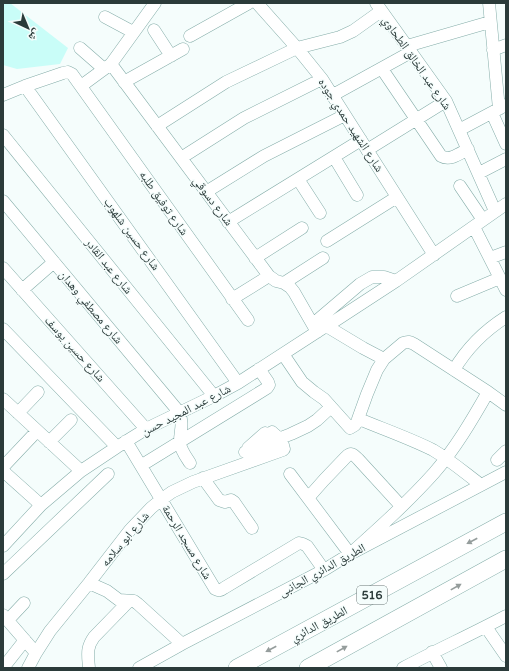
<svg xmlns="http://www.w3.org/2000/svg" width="509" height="671" viewBox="0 0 509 671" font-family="'Varela Round','Noto Naskh Arabic',sans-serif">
  <rect width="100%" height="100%" fill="#f5fdfc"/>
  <!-- built -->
  <path fill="#c9fdf8" d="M3 3H10L68 48 60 64 17 69 3 65Z"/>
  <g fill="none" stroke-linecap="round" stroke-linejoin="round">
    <defs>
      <path id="minor" d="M257 3 297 48 322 79 434 255
        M376 3 446 101 495 211
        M489 3 499 109
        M105 17 133 32
        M154 30 171 56
        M190 36 249 3
        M407 46 490 22
        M80 48 104 69
        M493 50 506 45
        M111 64 269 276 276 281 284 283 290 287 294 292 317 332
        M382 69 441 156C450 161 459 154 468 149
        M124 82 183 49
        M25 86 238 383
        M81 86 111 64 155 3
        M3 95 25 86 63 73 68 72 72 74 248 320
        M333 95 411 52
        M492 113 506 144
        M157 126 226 82 297 48 340 37 353 31 381 11
        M459 130 506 105
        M3 135 214 396
        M367 150 446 101
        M334 157 357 195
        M181 158 244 118 322 79
        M479 173 506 159
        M298 179 320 213
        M460 186 483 220
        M206 192 264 156 345 115
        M3 201 179 412C184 426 180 429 180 442 180 449 186 457 190 463
        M228 222 361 140
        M474 227 506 290
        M327 241 397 197
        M255 258 302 228
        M490 258 506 252
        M3 268 146 429
        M284 283 323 258
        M22 290 54 262
        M457 296 500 278
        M232 299 269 276
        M313 324 360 284 372 277H384L396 281
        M327 326 396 281 506 204
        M3 329 117 447
        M283 354 302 382 314 392 324 399 350 428 355 425 359 419C383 429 409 438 433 450 450 460 465 473 481 485
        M454 370C467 348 484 331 506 317
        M3 399 81 471
        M18 413 38 392
        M358 419 367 394 377 370 384 359 403 343C408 341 410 342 414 344L488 392 506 405
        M126 441 215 589C219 591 220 591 224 588L299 543 303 544 307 546 324 570
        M49 442 71 420
        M248 448 265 433
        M245 452 291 434 308 426 317 420 331 407
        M497 460 506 451
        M142 465 267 388 269 385 268 382 259 369
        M3 467 37 431
        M3 471 41 505
        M290 474 350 554C379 528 408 502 434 473 455 449 472 420 488 392
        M203 478 219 500 225 502 231 500 234 502 252 528
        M308 498 324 480 346 457C351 452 353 454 358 459L401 506
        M3 546 41 505 81 471 117 447 146 429 214 396 238 383 326 326 328 327 363 348 384 359
        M3 574 108 474
        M89 583 107 591 119 600 134 601 138 604 182 644
        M3 615 36 653
        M8 620 24 603
        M486 627 506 656
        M432 652 441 668
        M3 668 25 640
        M28 668 36 653 50 631 89 583 130 530 151 508 162 499 172 492 193 482 283 450 284 449C283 442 277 436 272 432
        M89 668C88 655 86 648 94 637L129 601
        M139 668 182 644 324 570 350 554 506 472
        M403 668C437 650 472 634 506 616"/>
      <path id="highway" d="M237 668 506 522
        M308 668 506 559"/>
    </defs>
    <!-- minor casing -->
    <use href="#minor" stroke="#85ada9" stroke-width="13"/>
    <!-- highway casing -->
    <use href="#highway" stroke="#85ada9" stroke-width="18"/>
    <!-- minor -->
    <use href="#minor" stroke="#fff" stroke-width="12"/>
    <!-- highway -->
    <use href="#highway" stroke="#fff" stroke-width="17"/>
  </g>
  <!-- one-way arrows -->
  <defs><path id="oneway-solid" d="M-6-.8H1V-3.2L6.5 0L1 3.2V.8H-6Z"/></defs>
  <g fill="#959d9c">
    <use href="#oneway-solid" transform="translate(472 541) rotate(152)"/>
    <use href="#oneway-solid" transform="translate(456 587) rotate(-29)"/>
    <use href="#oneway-solid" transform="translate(271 649) rotate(152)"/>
    <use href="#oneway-solid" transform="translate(342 649) rotate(-29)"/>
  </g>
  <g text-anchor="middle" stroke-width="3" stroke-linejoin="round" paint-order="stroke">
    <!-- shield labels -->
    <rect fill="#f5fdfc" stroke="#687574" stroke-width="1" x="357" y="586" width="30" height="18" rx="3"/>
    <g font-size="11" font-weight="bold" fill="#2b3b3a">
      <text x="372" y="599">516</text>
    </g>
    <!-- street labels -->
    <g font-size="12" fill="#2b3b3a" stroke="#f5fdfc">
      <text transform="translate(417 63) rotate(55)" y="4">شارع عبد الخالق الطحاوي</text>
      <text transform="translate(351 125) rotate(57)" y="4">شارع الشهيد حمدي جوده</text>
      <text transform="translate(213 201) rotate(53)" y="4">شارع دسوقي</text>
      <text transform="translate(164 203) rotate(55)" y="4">شارع توفيق طلبه</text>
      <text transform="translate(132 234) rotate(54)" y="4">شارع حسين شلهوب</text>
      <text transform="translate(109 266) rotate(51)" y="4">شارع عبد القادر</text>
      <text transform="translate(91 307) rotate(50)" y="4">شارع مصطفي وهدان</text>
      <text transform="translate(75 349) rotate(48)" y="4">شارع حسين يوسف</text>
      <text transform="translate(186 410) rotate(-27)" y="4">شارع عبد المجيد حسن</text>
      <text transform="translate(125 539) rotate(-50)" y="4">شارع ابو سلامه</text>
      <text transform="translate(187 542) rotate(59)" y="4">شارع مسجد الرحمة</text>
      <text transform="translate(322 570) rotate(-29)" y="4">الطريق الدائري الجانبى</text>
      <text transform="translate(319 624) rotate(-28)" y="4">الطريق الدائري</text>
    </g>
  </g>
  <!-- border -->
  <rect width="509" height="671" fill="none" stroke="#2b3b3a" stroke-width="8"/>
  <!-- north arrow -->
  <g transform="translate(28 28) rotate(136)" stroke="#f5fdfc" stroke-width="3" paint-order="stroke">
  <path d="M0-3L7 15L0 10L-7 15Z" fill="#2b3b3a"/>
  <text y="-6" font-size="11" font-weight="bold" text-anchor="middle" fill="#2b3b3a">ش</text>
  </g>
</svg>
